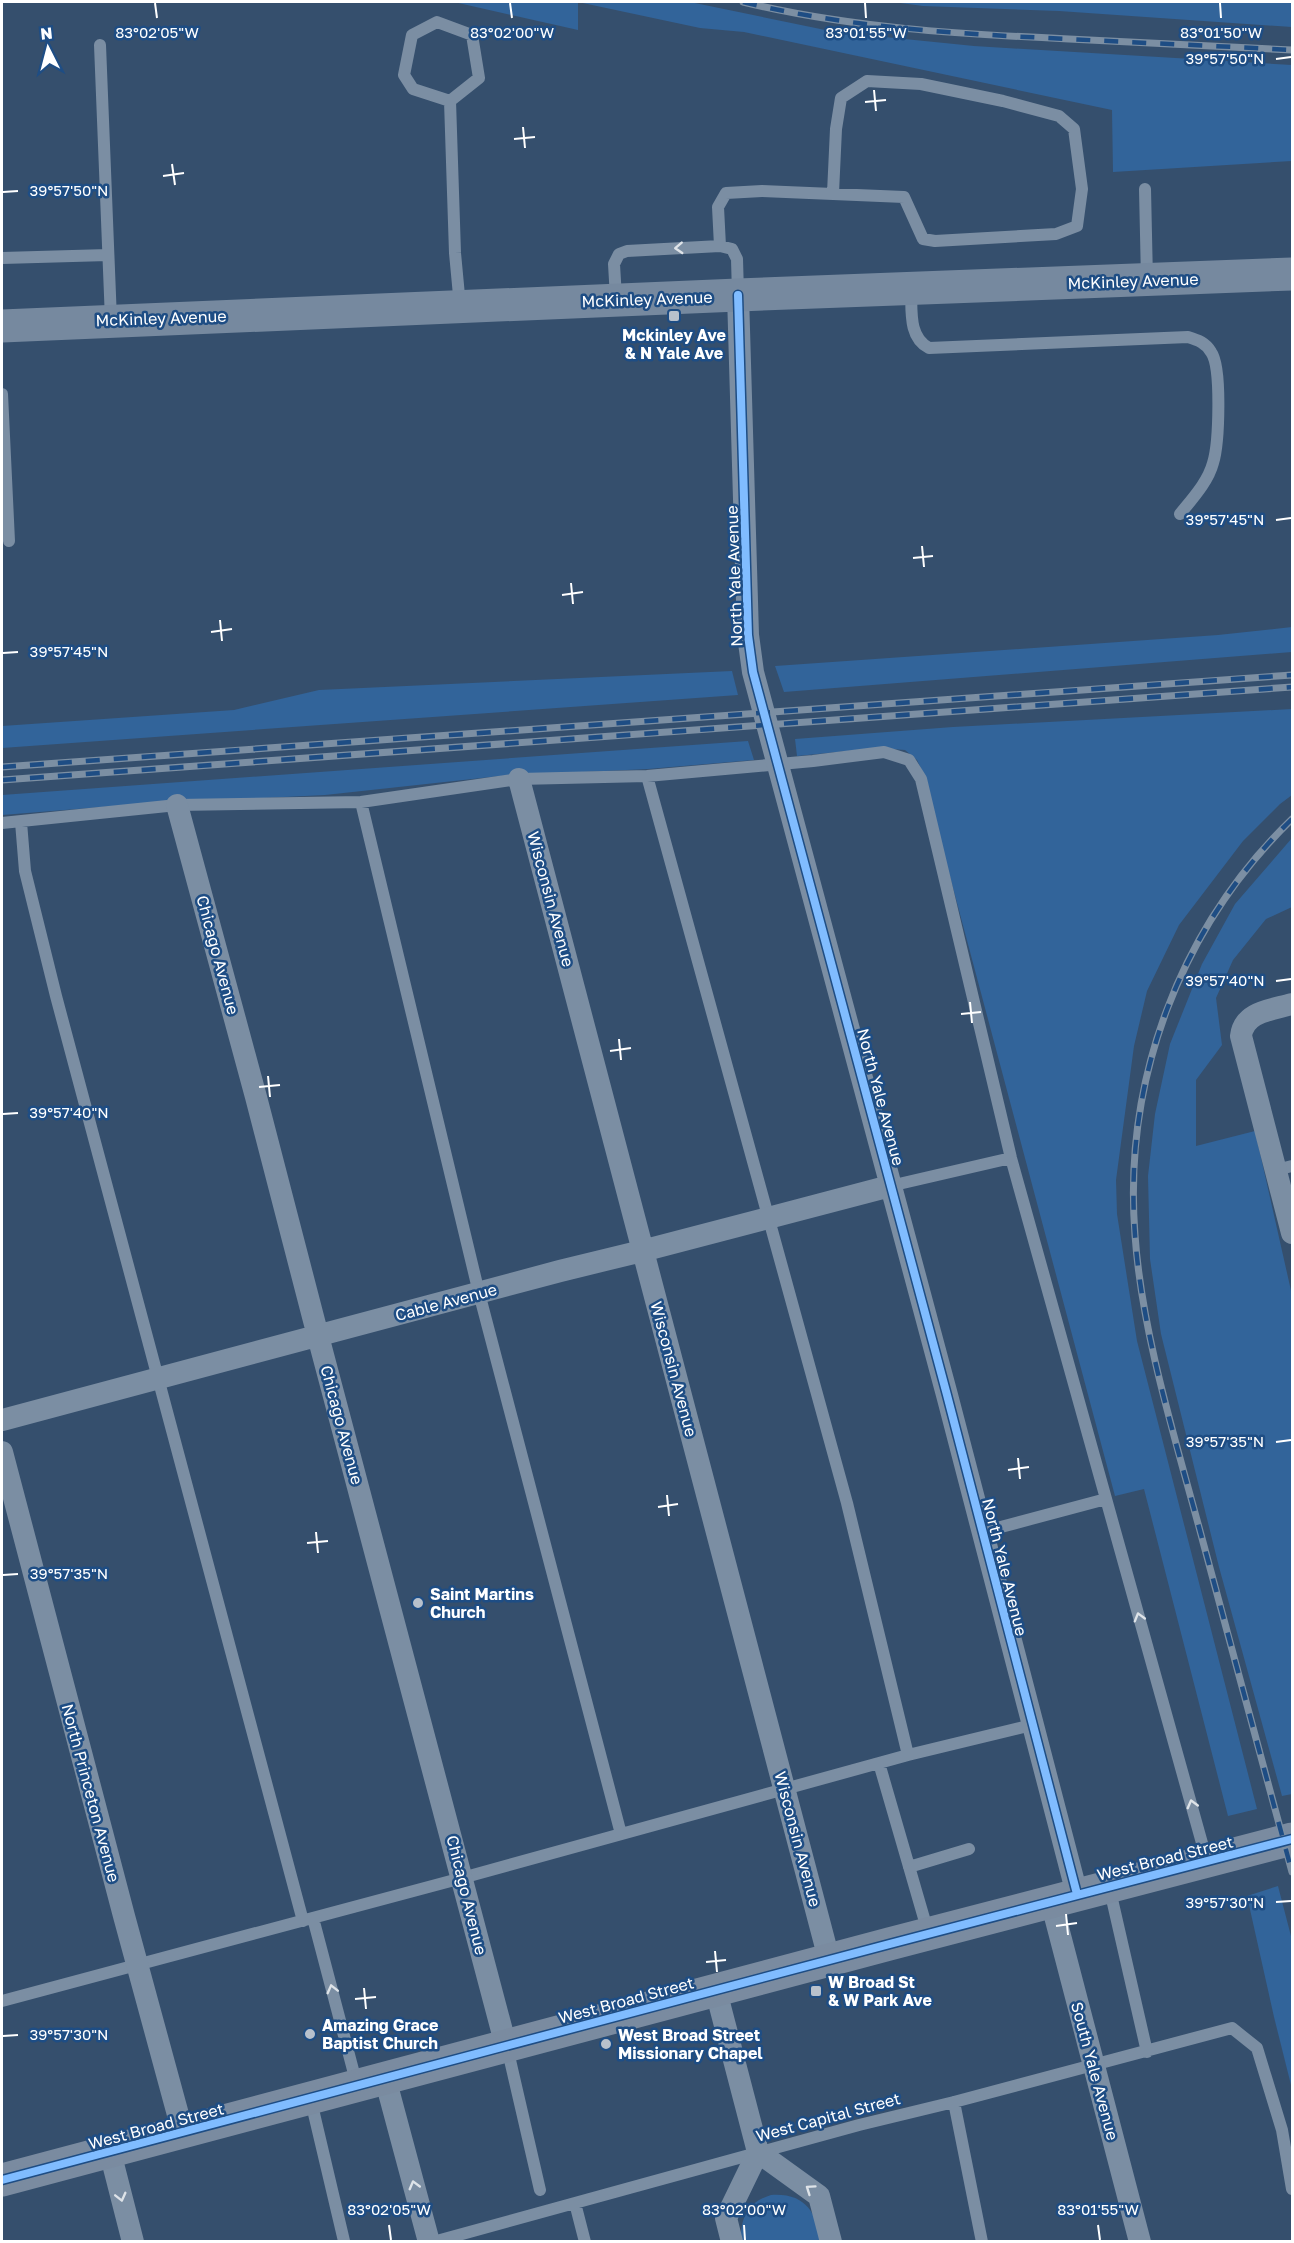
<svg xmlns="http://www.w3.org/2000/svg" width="1294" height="2243" viewBox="0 0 1294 2243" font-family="'Golos Text',sans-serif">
  <rect width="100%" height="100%" fill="#354f6d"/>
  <!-- green -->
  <path fill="#32649a" d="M454 2H690L835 32 974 46 1292 65V161L1113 172 1112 110 744 32 700 28 578 2V30Z
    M893 2H1292V27L1059 11 923 6Z
    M1292 627V652L784 692 775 666 1218 635Z
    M732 671 738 695 2 748V726L234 710 319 690Z
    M1292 709V795L1280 804 1243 841 1179 925 1147 991 1134 1046 1116 1180 1117 1214 1137 1341 1257 1809 1228 1816 1144 1489 1115 1496 940 839 927 781 917 760 905 750 878 748 797 756 795 739 953 727Z
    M748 741 754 760 648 769 500 776 325 795 127 805 2 815V795Z
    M1292 838V907L1266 919 1233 960 1216 998 1222 1045 1196 1080V1146L1255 1131 1292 1295V1794L1282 1796 1219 1567 1161 1334 1150 1259 1148 1176 1155 1114 1170 1044 1202 964 1235 904Z
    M1278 1886 1292 1940V2089L1274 2017 1247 1896Z
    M771 2195C806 2193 815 2212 823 2242H741C740 2218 748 2202 771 2195Z"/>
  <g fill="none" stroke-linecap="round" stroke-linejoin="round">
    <!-- service -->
    <path stroke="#7b8ea3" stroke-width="12" d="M100 45 111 320
      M450 101 479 78 472 35 437 22 412 35 404 75 413 89 450 101 455 253 460 306
      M1145 189 1147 280
      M720 246 718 207 726 193 762 191 904 197 923 239 935 241 1056 234 1077 226 1082 189 1074 129 1059 116 1003 101 921 84 867 81 841 98 836 129 833 193
      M2 258 108 255
      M911 290C912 310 908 337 929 348L1188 337C1198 340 1206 343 1211 352 1222 367 1219 444 1213 463 1208 482 1192 499 1180 514
      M616 298 614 264 619 254 627 251 720 246 732 249 737 259 738 294
      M2 394 9 541
      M647 776 847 1503 908 1755
      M361 802 479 1293 621 1834
      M21 822 25 871 56 996 303 1921
      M2 823 177 805 361 802 519 779 647 776 813 761 884 752 909 760 921 779 1011 1158 1207 1861
      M1276 1170 1292 1166
      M890 1186 1011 1158
      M982 1532 1106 1499
      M879 1763 928 1932
      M909 1867 969 1849
      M1109 1886 1147 2052
      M313 1918 357 2085
      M2 2001 462 1878 908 1755 1032 1725
      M507 2047 540 2190
      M311 2101 344 2241
      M954 2102 982 2242
      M575 2203 585 2242
      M433 2242 859 2125 954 2102 1232 2028 1257 2048 1282 2130 1292 2189"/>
    <!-- minor -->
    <path stroke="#7b8ea3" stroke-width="22" d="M738 295 748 635 753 672 947 1395 1077 1894
      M519 779 829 1959
      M177 805 256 1097 318 1336 506 2046
      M1292 1004C1272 1010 1244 1011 1241 1036L1292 1233
      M2 1420 560 1271 642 1251 890 1186
      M2 1452 124 1916 183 2133
      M1051 1901 1140 2242
      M716 1991 758 2152 819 2196 831 2242
      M385 2078 429 2242
      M110 2152 133 2242
      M732 2242 726 2218 758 2152"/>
    <!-- secondary -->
    <path stroke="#76899f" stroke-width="33" d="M2 326 738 295 1292 274"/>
    <!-- primary -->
    <path stroke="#7a8ba0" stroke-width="33" d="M2 2180C432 2068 861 1949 1292 1839"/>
    <defs>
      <path id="rail" d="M743 2C850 28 959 34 1069 39 1143 43 1218 46 1292 50
        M2 767 1292 675
        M2 780 1292 687
        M1292 819C1180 928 1123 1079 1135 1235 1142 1336 1177 1444 1203 1542 1233 1652 1262 1762 1292 1872"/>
    </defs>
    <!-- rail casing -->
    <use href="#rail" stroke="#7c8fa3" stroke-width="7"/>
    <!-- rail -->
    <use href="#rail" stroke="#1e4d84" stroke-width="4.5" stroke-dasharray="14" stroke-linecap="butt"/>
    <defs>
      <path id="cycleway" d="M738 295 748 635 753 672 947 1395 1077 1894
        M2 2180C432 2068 861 1949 1292 1839"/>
    </defs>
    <!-- cycleway casing -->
    <use href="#cycleway" stroke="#1e4d84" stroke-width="11"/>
    <!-- cycleway -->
    <use href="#cycleway" stroke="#80bcff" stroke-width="8"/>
  </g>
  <!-- one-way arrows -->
  <defs><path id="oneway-chevron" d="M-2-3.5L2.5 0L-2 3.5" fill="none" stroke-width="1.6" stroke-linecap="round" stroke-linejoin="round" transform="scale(1.5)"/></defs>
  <g stroke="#dee3e8">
    <use href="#oneway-chevron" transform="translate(679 248) rotate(177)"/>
    <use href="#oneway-chevron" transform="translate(1139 1617) rotate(-106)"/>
    <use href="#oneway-chevron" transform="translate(1192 1804) rotate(-105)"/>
    <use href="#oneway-chevron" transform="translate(332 1989) rotate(-104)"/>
    <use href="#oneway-chevron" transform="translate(414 2185) rotate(-105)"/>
    <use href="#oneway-chevron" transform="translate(810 2189) rotate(-145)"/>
    <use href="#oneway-chevron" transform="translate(121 2197) rotate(76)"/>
  </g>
  <!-- ticks -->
  <path fill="none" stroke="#fff" stroke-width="2" d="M155 3 157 18M510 3 512 18M865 3 866 18M1220 3 1221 18M1276 59 1291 57M874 90 876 111M865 102 886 100M523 127 525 148M514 139 535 137M172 164 175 185M163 176 184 173M3 192 18 191M1276 520 1291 518M922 546 924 567M913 558 933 556M571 583 573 604M562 595 583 592M220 620 222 641M211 632 232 629M3 653 18 652M1276 981 1291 979M970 1002 972 1023M961 1014 981 1012M619 1039 621 1060M610 1051 631 1048M268 1076 270 1097M259 1087 280 1085M3 1114 18 1113M1276 1442 1291 1440M1018 1458 1020 1479M1008 1470 1029 1467M667 1495 669 1516M658 1507 678 1504M316 1532 318 1553M307 1543 328 1541M3 1575 18 1574M1276 1902 1291 1901M1066 1914 1068 1935M1056 1926 1077 1923M715 1951 717 1972M706 1962 726 1960M364 1988 366 2009M355 1999 376 1997M3 2036 18 2035M389 2225 391 2240M744 2225 745 2240M1098 2225 1100 2240"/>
  <!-- markers -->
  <g fill="#b8c1cc" stroke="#1e4d84" stroke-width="2">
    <rect x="668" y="310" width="12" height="12" rx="3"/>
    <circle cx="418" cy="1603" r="6"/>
    <rect x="810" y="1985" width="12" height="12" rx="3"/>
    <circle cx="310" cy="2034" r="6"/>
    <circle cx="606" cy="2044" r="6"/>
  </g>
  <g text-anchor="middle" stroke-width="5" stroke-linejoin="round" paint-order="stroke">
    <!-- street labels -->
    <g font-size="16" fill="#fff" stroke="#1e4d84">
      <text transform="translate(1133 281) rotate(-2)" y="6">McKinley Avenue</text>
      <text transform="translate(647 299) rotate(-2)" y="6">McKinley Avenue</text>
      <text transform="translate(161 318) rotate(-2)" y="6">McKinley Avenue</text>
      <text transform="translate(734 576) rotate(-92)" y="6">North Yale Avenue</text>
      <text transform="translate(551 899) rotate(75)" y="6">Wisconsin Avenue</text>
      <text transform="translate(218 955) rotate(75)" y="6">Chicago Avenue</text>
      <text transform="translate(881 1097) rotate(75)" y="6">North Yale Avenue</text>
      <text transform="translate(446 1302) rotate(-15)" y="6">Cable Avenue</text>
      <text transform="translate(674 1369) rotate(75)" y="6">Wisconsin Avenue</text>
      <text transform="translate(342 1425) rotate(75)" y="6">Chicago Avenue</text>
      <text transform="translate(1005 1567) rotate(76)" y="6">North Yale Avenue</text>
      <text transform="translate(91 1793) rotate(75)" y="6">North Princeton Avenue</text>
      <text transform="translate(798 1839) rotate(75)" y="6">Wisconsin Avenue</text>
      <text transform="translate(1165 1858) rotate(-14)" y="6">West Broad Street</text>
      <text transform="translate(467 1895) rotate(76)" y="6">Chicago Avenue</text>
      <text transform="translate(626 2000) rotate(-15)" y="6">West Broad Street</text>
      <text transform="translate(1095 2071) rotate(75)" y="6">South Yale Avenue</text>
      <text transform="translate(828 2117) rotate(-15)" y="6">West Capital Street</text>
      <text transform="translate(156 2126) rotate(-15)" y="6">West Broad Street</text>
    </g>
    <!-- poi labels -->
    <g font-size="16" font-weight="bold" fill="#fff" stroke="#1e4d84" text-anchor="start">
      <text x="674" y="341" text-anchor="middle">Mckinley Ave<tspan x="674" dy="18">&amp; N Yale Ave</tspan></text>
      <text x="430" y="1600">Saint Martins<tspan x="430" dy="18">Church</tspan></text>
      <text x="828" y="1988">W Broad St<tspan x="828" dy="18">&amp; W Park Ave</tspan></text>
      <text x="322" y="2031">Amazing Grace<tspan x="322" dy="18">Baptist Church</tspan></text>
      <text x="618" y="2041">West Broad Street<tspan x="618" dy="18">Missionary Chapel</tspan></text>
    </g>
  </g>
  <g font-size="15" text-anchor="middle" fill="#fff" stroke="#1e4d84" stroke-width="5" stroke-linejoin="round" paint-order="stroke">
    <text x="157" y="38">83°02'05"W</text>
    <text x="512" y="38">83°02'00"W</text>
    <text x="866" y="38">83°01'55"W</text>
    <text x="1221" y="38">83°01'50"W</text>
    <text x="1225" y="64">39°57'50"N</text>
    <text x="69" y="196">39°57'50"N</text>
    <text x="1225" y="525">39°57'45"N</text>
    <text x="69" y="657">39°57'45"N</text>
    <text x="1225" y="986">39°57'40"N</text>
    <text x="69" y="1118">39°57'40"N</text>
    <text x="1225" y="1447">39°57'35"N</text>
    <text x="69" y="1579">39°57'35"N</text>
    <text x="1225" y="1908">39°57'30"N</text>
    <text x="69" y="2040">39°57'30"N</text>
    <text x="389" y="2215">83°02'05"W</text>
    <text x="744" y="2215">83°02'00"W</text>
    <text x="1098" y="2215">83°01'55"W</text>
  </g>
  <!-- border -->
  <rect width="1294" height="2243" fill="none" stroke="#ffffff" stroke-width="6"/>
  <!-- north arrow -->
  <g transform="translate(48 48) rotate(354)" stroke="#1e4d84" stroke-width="4.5" paint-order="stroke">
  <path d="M0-4.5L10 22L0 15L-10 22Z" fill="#ffffff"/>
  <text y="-9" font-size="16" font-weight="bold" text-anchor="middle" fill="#ffffff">N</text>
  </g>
</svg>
